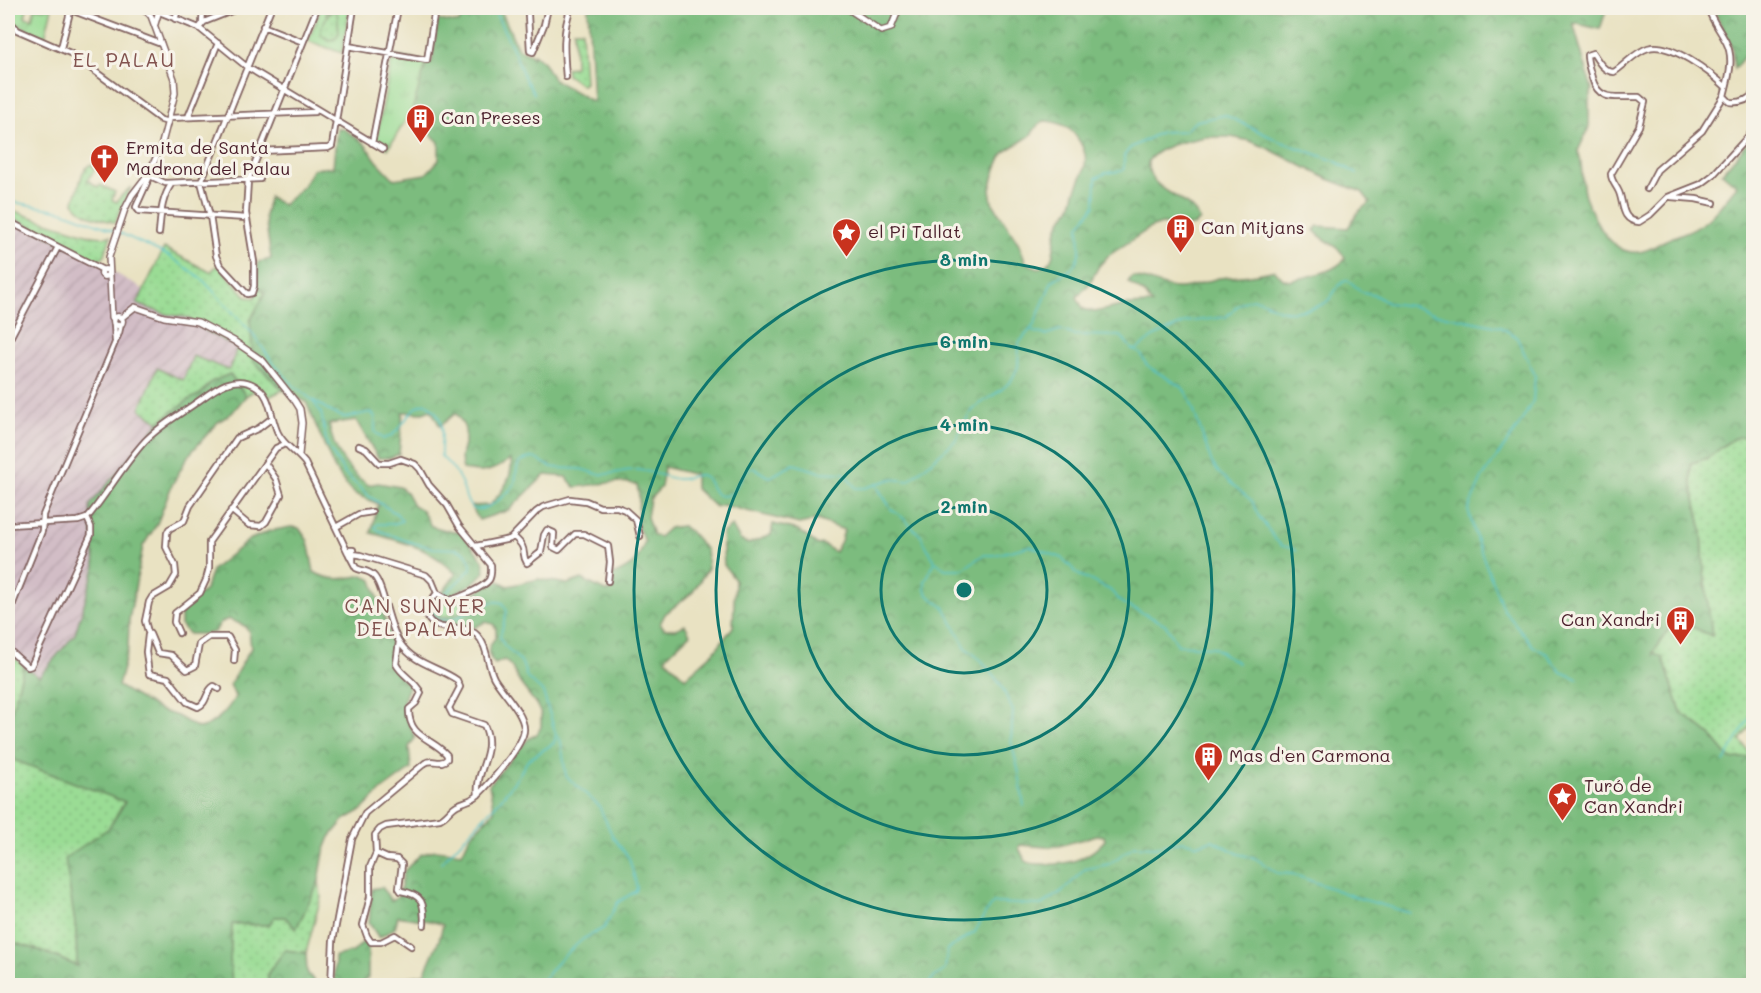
<svg xmlns="http://www.w3.org/2000/svg" width="1761" height="993" viewBox="0 0 1761 993" font-family="Mali,sans-serif">
  <defs>
    <pattern id="industrial-furrows" width="10" height="10" patternUnits="userSpaceOnUse" patternTransform="scale(1.5)"><rect width="10" height="10" fill="#d2bdc6"/><path d="M-1 1l2-2M0 10L10 0M9 11l2-2" fill="none" stroke="#b6a2aa"/></pattern>
    <pattern id="grass-dots" width="8" height="8" patternUnits="userSpaceOnUse" patternTransform="scale(1.5)"><rect width="8" height="8" fill="#9adc94"/><path d="M2 2h.1M6 6h.1" fill="none" stroke="#86bc80" stroke-width="1.8" stroke-linecap="round"/></pattern>
    <pattern id="forest-crowns" width="20" height="18" patternUnits="userSpaceOnUse" patternTransform="scale(1.5)"><rect width="20" height="18" fill="#7bbc7e"/><path d="M2 6a3 3 0 1 1 6 0M12 15a3 3 0 1 1 6 0" fill="none" stroke="#679867"/></pattern>
    <pattern id="park-tufts" width="24" height="20" patternUnits="userSpaceOnUse" patternTransform="scale(1.5)"><rect width="24" height="20" fill="#9adc94"/><path d="M3 7l-1-3M5 7V3M7 7l1-3M15 17l-1-3M17 17v-4M19 17l1-3" fill="none" stroke="#86bc80"/></pattern>
  </defs>
  <rect width="100%" height="100%" fill="#f7f3e8"/>
  <filter id="ink" filterUnits="userSpaceOnUse"><feTurbulence type="fractalNoise" baseFrequency=".0167" numOctaves="2"/><feDisplacementMap in="SourceGraphic" scale="12" xChannelSelector="R" yChannelSelector="G"/><feConvolveMatrix kernelMatrix="1 2 1 2 8 2 1 2 1" color-interpolation-filters="sRGB"/></filter>
  <filter id="wash" filterUnits="userSpaceOnUse"><feTurbulence type="fractalNoise" baseFrequency=".008" numOctaves="4" result="noise"/><feDisplacementMap in="SourceGraphic" scale="24" xChannelSelector="R" yChannelSelector="G"/><feGaussianBlur stdDeviation="1.35" result="paint"/><feColorMatrix in="noise" values="0 0 0 0 0 0 0 0 0 0 0 0 0 0 0 0 0 1.4 0 .05"/><feComposite in="paint" operator="in"/></filter>
  <g filter="url(#wash)">
    <rect width="100%" height="100%" fill="#e9e2c2"/>
    <!-- industrial -->
    <path fill="url(#industrial-furrows)" d="M8 209 144 290 138 304 165 314 189 318 194 324 238 348 229 371 193 356 183 380 158 369 140 409 159 422 90 505 95 567 75 634 39 677 8 652Z"/>
    <!-- grass -->
    <path fill="url(#grass-dots)" stroke="#727e60" stroke-width="1.5" d="M335 10H337L339 33 335 39 329 40 321 35C319 26 325 19 326 12L330 13Z
      M574 30H582L585 83 582 85 567 75 566 68 575 67Z
      M89 165H93L95 170 87 180 98 187 100 185 115 192 112 200 117 202 121 196 131 187 115 223C101 218 81 217 74 202L83 172Z
      M8 208C29 218 48 222 70 229 84 233 96 239 111 236L104 257 98 261 91 258 8 215Z
      M164 248 210 272 218 265 247 297 255 298 257 286 265 293 250 321 283 390 269 397 260 387 246 396 230 374 211 382 201 394 190 399 159 422 140 409 157 368 183 380 193 356 229 370 237 348 194 324 189 318 165 314 137 304Z
      M1742 435 1753 438 1754 722 1740 740 1749 752 1753 751V757L1730 759 1710 735 1681 712 1663 659 1653 653 1675 619 1712 636 1704 572 1702 531 1691 481V463L1708 458 1732 439Z
      M479 591 482 603 446 618 438 617V606L444 601 458 602Z
      M8 652 24 666 10 717 14 760 125 801 109 828 66 859 76 930 77 966 42 951 8 941Z
      M319 881 321 897 306 953 285 950 268 973V985H237L232 983 230 962 232 924 269 925 274 917H285L296 929Z"/>
    <!-- forest -->
    <path fill="url(#forest-crowns)" stroke="#626e54" stroke-width="1.5" fill-rule="evenodd" d="M469 8H500L518 49 531 54 532 58 534 54 544 63 553 79 593 102 588 8H1607L1600 29 1573 23 1592 89 1589 101V127L1578 151C1584 165 1580 181 1585 196 1593 218 1611 256 1639 252 1649 251 1656 245 1664 241 1678 234 1694 231 1706 221 1718 211 1727 197 1737 186L1722 173 1753 136V438C1732 432 1727 445 1710 456 1705 460 1698 461 1691 463V481L1702 531 1704 572 1712 636 1675 619 1653 653 1663 658 1681 712 1710 735 1730 759 1753 757V985H383C398 974 408 979 424 974L439 940 443 925C428 918 413 920 398 916L395 928 379 938 369 923 372 889 382 887 391 901 399 895 404 871 420 855 435 850 462 853 470 836 494 811 489 785 528 739 537 734 541 727V714L536 704 520 683 511 666 504 660 495 664C485 654 488 646 496 637V628L493 624 485 622 474 628 438 622 431 618 430 607 436 600 444 601 438 606 439 617 446 618 482 603 479 591 487 585 499 581 508 586 539 579 568 584 582 579 605 591H612L613 575C633 566 638 562 645 541L637 526 639 497 637 485C619 478 594 486 575 487L566 477 545 475 509 510 479 520 471 506 490 505C503 491 513 478 511 459 496 470 481 476 463 469 457 451 468 446 465 430 464 424 459 418 456 413L440 426 431 410 423 413 403 412 399 454 390 458H378L356 420 329 424C333 450 347 470 368 485L378 483 400 487 406 492 413 505 422 510 431 526 453 532 460 531 483 560 485 572 472 584 448 597 442 593 456 574C430 547 405 543 371 533L378 504 355 494 346 485 334 468 306 402 283 390 253 361 250 321 265 293 257 286 258 262 271 259 265 216 269 197 283 205 303 186 313 169 333 167 337 128H342L364 143 377 161 394 179 426 174 439 160V142L410 114 426 64 432 62 438 20 458 23ZM1044 121C1056 121 1069 126 1076 136 1093 159 1084 170 1075 192 1074 197 1073 202 1071 206 1067 214 1059 220 1057 230 1052 245 1058 264 1038 268L1026 263 1019 244 992 202 990 189 995 171 1003 153 1030 136 1038 125ZM1205 137H1231L1250 141 1267 148 1328 179 1362 192 1370 202 1357 213 1348 228 1318 226 1314 230C1323 242 1340 244 1345 259 1332 274 1307 276 1289 281L1283 279 1275 270C1256 276 1238 276 1219 278 1205 281 1191 289 1177 288 1162 288 1148 278 1132 277L1128 282 1146 295 1152 304 1126 305 1095 312 1083 309 1077 297 1089 284 1099 266 1108 256 1150 228 1162 224 1189 226 1195 225 1200 220C1188 193 1146 193 1148 161 1161 144 1185 142 1205 137ZM664 467 692 474 695 473V488L715 507 723 505 799 524 817 520 844 530 841 541 835 552 822 544 818 545 798 530 773 524 771 535 748 544 740 540 732 526 722 533 724 565 735 580 733 627 714 652 685 678 665 658 690 634 685 625 676 629H665L660 624 665 614 693 592 708 568 706 550 690 531 681 526 669 528 659 537 653 535 647 517 650 499 661 487ZM1097 835 1104 836 1105 840C1088 860 1064 866 1040 864 1035 864 1030 864 1026 861 1023 858 1021 852 1019 848L1020 845 1046 847 1059 846Z
      M1713 8H1753V46L1734 69 1732 48Z
      M230 374 246 396 232 413 218 422 188 456 172 485 157 524 143 546 129 620 128 649 118 686 159 710 177 716 198 728C214 726 228 710 235 697L230 684 251 648 249 631 243 625 228 619 220 623 215 632 205 634H189L181 626V615L186 606 205 590 212 570 249 540 269 531 291 527 299 528 308 541 314 572C330 582 345 579 363 575L372 580 392 641 393 666 399 676 409 686 403 702V708L415 738 409 747 411 769 382 790 362 810 344 820 330 837 324 852 319 881 296 929 285 917H274L269 925 232 924 230 963 232 983 237 985H8V941L42 951 77 966 76 930 65 858 109 828 125 802 14 760 10 717 24 666 39 677 75 634 95 567 90 505 159 422 190 399 201 394 211 382Z
      M365 940 368 943V978L360 985 334 986 335 956 353 952Z
      M285 950 306 953 307 972 317 985H268V973Z"/>
    <!-- park -->
    <path fill="url(#park-tufts)" stroke="#727e60" stroke-width="1.5" fill-rule="evenodd" d="M8 8H27L25 17 32 19 35 8H52L45 37 18 25 8 16Z
      M321 8H350L342 53 308 41ZM335 10 337 11 339 33 335 39 329 40 321 35V27L328 15H326V12L329 11 330 13Z
      M395 56 423 61 426 64 412 110 388 149 376 140 392 58Z"/>
    <g fill="none" stroke-linecap="round" stroke-linejoin="round">
      <!-- stream -->
      <path stroke="#54c2c8" stroke-width="1.5" d="M493 8 513 49 525 79 534 94
        M8 201 62 211 116 231
        M120 233 169 256 201 278 252 333 274 364 294 386 311 399 333 413 343 417H349L371 412 375 417V432L383 439C402 435 407 408 425 403 449 417 440 435 441 456 449 464 456 471 461 482 468 498 465 520 493 504 500 499 509 493 514 485 517 479 515 470 519 463 535 452 538 462 552 467 560 469 571 468 579 469 586 470 591 472 597 474 609 476 622 470 634 470 649 469 664 478 678 479 686 480 694 474 701 475 712 477 709 496 723 496 737 496 737 477 750 468 759 467 762 476 770 477L794 464 820 472 844 473 856 488H865L891 479 908 481 955 441 972 409 1001 390 1011 381 1018 367 1019 343 1034 325 1052 281 1071 269 1076 262 1080 251 1079 226 1095 205 1096 178 1106 173 1122 171 1124 168V156L1130 148 1161 132 1184 131 1196 121 1225 115 1279 141 1335 161 1357 174
        M1031 331 1045 335 1060 330 1074 335 1121 336 1131 348 1141 354 1146 364 1152 369 1182 387 1189 397 1212 463 1219 473 1252 501 1258 515 1275 539 1282 546 1292 548 1296 551
        M1136 350 1153 337 1187 322 1226 317C1261 278 1264 316 1297 311 1305 310 1318 307 1325 303 1334 297 1336 283 1348 280L1362 292 1373 294 1388 303 1412 306 1436 314 1500 327 1516 336 1535 375 1533 401 1518 427 1482 478 1468 510 1478 544 1503 609 1533 646 1547 654 1561 672 1578 679
        M312 400 321 412 327 445 345 474 370 497 397 514 402 521 393 524H378L375 527 378 530 410 542 434 548 457 549 466 553 471 563V569L444 595
        M876 485 892 510 901 516 921 536 935 562 925 581V590L929 596 944 607 966 648 982 661 1001 685 1013 711 1011 741 1019 773 1024 806
        M936 562 945 569H963L983 555H994L1030 546 1062 558 1079 575 1110 590 1122 603 1165 624 1178 645 1213 647 1238 663
        M1724 762 1754 710
        M441 863 500 800 517 778 528 760 554 743 556 735 543 692 527 678 522 663 504 645 500 637 507 611 503 603C484 595 458 627 437 619 431 611 435 605 441 599
        M538 986 558 961 583 939 604 928 618 902 636 891 637 887 629 858 613 837 599 806 566 776 561 742 558 737
        M927 986 933 978 945 970 947 950 975 932 989 907 994 903 1041 905 1064 890 1085 869 1109 864 1134 846 1155 847 1183 841 1198 845 1212 840 1239 854 1255 858 1277 873 1292 874 1358 898 1410 913"/>
    </g>
  </g>
  <g filter="url(#ink)">
    <g fill="none" stroke-linecap="round" stroke-linejoin="round">
      <defs>
        <path id="minor" d="M143 8 150 15
          M271 8 201 182 210 216 216 256 220 265 247 294 252 293 254 286V262L246 213 248 180 317 8
          M529 8 528 15 530 51 533 52 544 25 548 8
          M1708 8C1712 21 1720 30 1726 42 1735 59 1728 79 1724 96L1730 102C1740 103 1748 101 1754 93
          M71 10 161 44
          M157 11 199 28 247 67 383 149
          M175 19 179 8
          M8 20 16 28
          M202 24 203 8
          M8 26 70 53 161 120 168 122
          M263 26 303 42
          M199 28 204 22 239 8
          M348 46 427 60 435 8
          M61 48 71 8
          M566 77C564 54 562 30 571 8
          M1726 87C1711 73 1670 41 1648 48 1635 52 1625 65 1614 72 1604 72 1598 61 1593 53L1587 55C1587 63 1590 70 1592 78 1599 103 1617 96 1639 97L1645 102 1639 126 1611 174C1611 181 1616 185 1619 192 1624 204 1621 221 1639 222L1650 215 1668 197 1701 184 1713 175 1754 130
          M188 117 218 43
          M170 118 315 112 317 110
          M372 143 398 8
          M260 151 328 148 332 146 354 8
          M149 173 150 176 136 207 139 211 246 218
          M150 176 165 183 260 179
          M1647 189 1657 170 1702 131 1724 96
          M1671 197 1696 199 1714 203
          M8 221 103 270
          M159 233C161 214 161 199 172 183
          M114 323 115 341
          M8 342 58 247
          M359 446 366 449 379 463H389L401 459 415 464 420 469 429 485 447 505 459 526 491 565C491 570 492 575 489 580 483 588 459 598 449 600L437 593
          M231 510 249 525 261 526 266 522 281 495 276 479 265 463
          M87 518C107 494 123 465 145 441 161 424 181 414 200 400 215 389 234 374 254 385 272 394 270 417 278 433 284 445 296 452 305 463L348 553
          M8 525 78 521 87 518
          M336 527 359 514 372 512
          M514 537C529 550 520 552 527 563L541 552 544 535 547 530 554 533 553 547 559 550 575 534H584L608 546 610 562 608 581
          M476 546 510 539 536 512 543 507 570 499 586 501 600 507H617L625 510 636 520 640 536
          M349 550H353V554L349 555Z
          M349 555 356 568C361 571 368 570 373 575 384 585 388 627 400 643 415 665 437 666 457 680L460 687 449 708 452 714 484 725C497 752 475 770 478 795
          M353 562V554L360 555 426 575 432 581 437 593
          M8 616 42 531 43 515 119 333 121 324
          M148 632 145 621 149 602 152 597 169 587 176 575 175 565 166 547 167 533 169 529 184 521 190 506 237 438 259 428 272 418
          M179 633 174 622 175 613 200 593 206 580 209 568V542L276 448 285 444
          M150 634 158 653 171 655 187 670 195 666 199 644 209 637H228L235 650 234 661
          M148 635 146 652 149 674 168 678 187 702 198 707C208 703 205 691 214 686L219 689
          M8 649 28 667 31 666 91 535V527L87 518
          M376 853 387 858 397 859 402 864 399 888 401 891C424 895 424 903 424 925
          M411 946 395 935 381 942H371L367 936 363 925 370 897V867L376 853 375 835 380 829 386 826 440 819C447 816 450 809 457 805 464 801 472 801 478 795 489 784 525 744 524 729 524 713 502 692 494 678 487 665 488 646 477 635 465 623 441 633 430 621 421 611 431 601 437 593
          M331 986 333 941 352 839 365 813 425 763C433 758 441 766 447 759V755C433 738 408 738 409 709L416 703 421 693C415 680 402 676 396 664L399 642"/>
        <path id="tertiary" d="M847 8 881 31 891 28 899 8
          M155 24 158 14 156 8
          M101.5 273a3.5 3.5 0 1 1 7 0a3.5 3.5 0 1 1-7 0Z
          M113.5 321a4.5 4.5 0 1 1 9 0a4.5 4.5 0 1 1-9 0Z
          M121 318 135 307 164 317 198 322 234 341 263 361 295 401 300 409 302 423 299 455
          M114 320 112 317 109 257 125 209 132 195 149 173 161 147 175 93 174 79 151 16"/>
      </defs>
      <!-- minor casing -->
      <use href="#minor" stroke="#826360" stroke-width="8"/>
      <!-- tertiary casing -->
      <use href="#tertiary" stroke="#826360" stroke-width="8"/>
      <!-- minor -->
      <use href="#minor" stroke="#fff" stroke-width="4.5"/>
      <!-- tertiary -->
      <use href="#tertiary" stroke="#fff" stroke-width="5"/>
    </g>
  </g>
  <!-- distance rings -->
  <g fill="none" stroke="#0f766e" stroke-width="3">
    <circle cx="964" cy="590" r="83"/>
    <circle cx="964" cy="590" r="165"/>
    <circle cx="964" cy="590" r="248"/>
    <circle cx="964" cy="590" r="330"/>
  </g>
  <!-- icons -->
  <defs>
    <symbol id="building-pin" viewBox="-11 -11 22 30"><path d="M0 17L-7.5 6A9.5 9.5 0 1 1 7.5 6Z" fill="#c8321e" stroke="#f7f3e8"/><path d="M-4-6H4V6H1V3H-1V6H-4ZM-2.5-4.3h1.7v1.8h-1.7ZM.8-4.3h1.7v1.8H.8ZM-2.5-1h1.7V.8h-1.7ZM.8-1h1.7V.8H.8Z" fill="#fff"/></symbol>
    <symbol id="church-pin" viewBox="-11 -11 22 30"><path d="M0 17L-7.5 6A9.5 9.5 0 1 1 7.5 6Z" fill="#c8321e" stroke="#f7f3e8"/><path d="M-1.2-6h2.4v3.5h3.3v2.4h-3.3V6h-2.4V-.1h-3.3v-2.4h3.3Z" fill="#fff"/></symbol>
    <symbol id="sight-pin" viewBox="-11 -11 22 30"><path d="M0 17L-7.5 6A9.5 9.5 0 1 1 7.5 6Z" fill="#c8321e" stroke="#f7f3e8"/><path d="M0-6L1.8-2.2L6-1.7L2.9 1.2L3.7 5.4L0 3.3L-3.7 5.4L-2.9 1.2L-6-1.7L-1.8-2.2Z" fill="#fff"/></symbol>
  </defs>
  <g fill-rule="evenodd">
    <use href="#building-pin" x="404" y="102" width="33" height="45"/>
    <use href="#church-pin" x="88" y="142" width="33" height="45"/>
    <use href="#building-pin" x="1164" y="212" width="33" height="45"/>
    <use href="#sight-pin" x="830" y="216" width="33" height="45"/>
    <use href="#building-pin" x="1664" y="604" width="33" height="45"/>
    <use href="#building-pin" x="1192" y="740" width="33" height="45"/>
    <use href="#sight-pin" x="1546" y="780" width="33" height="45"/>
  </g>
  <g text-anchor="middle" stroke-width="6" stroke-linejoin="round" paint-order="stroke">
    <!-- poi labels -->
    <g font-size="18" fill="#4a1f2b" stroke="#f7f3e8" text-anchor="start">
      <text x="441" y="124">Can Preses</text>
      <text x="126" y="154">Ermita de Santa<tspan x="126" dy="21">Madrona del Palau</tspan></text>
      <text x="1201" y="234">Can Mitjans</text>
      <text x="868" y="238">el Pi Tallat</text>
      <text x="1660" y="626" text-anchor="end">Can Xandri</text>
      <text x="1229" y="762">Mas d'en Carmona</text>
      <text x="1584" y="792">Turó de<tspan x="1584" dy="21">Can Xandri</tspan></text>
    </g>
    <!-- neighbourhood labels -->
    <g font-size="20" letter-spacing="1.5" fill="#82534f" stroke="#f7f3e8">
      <text x="124" y="67">EL PALAU</text>
      <text x="415" y="613">CAN SUNYER<tspan x="415" dy="23">DEL PALAU</tspan></text>
    </g>
  </g>
  <circle cx="964" cy="590" r="9" fill="#0f766e" stroke="#f7f3e8" stroke-width="3"/>
  <g font-size="18" text-anchor="middle" font-weight="bold" fill="#0f766e" stroke="#f7f3e8" stroke-width="6" stroke-linejoin="round" paint-order="stroke">
    <text x="964" y="266">8 min</text>
    <text x="964" y="348">6 min</text>
    <text x="964" y="431">4 min</text>
    <text x="964" y="513">2 min</text>
  </g>
  <!-- margin -->
  <rect width="1761" height="993" fill="none" stroke="#f7f3e8" stroke-width="30"/>
</svg>
